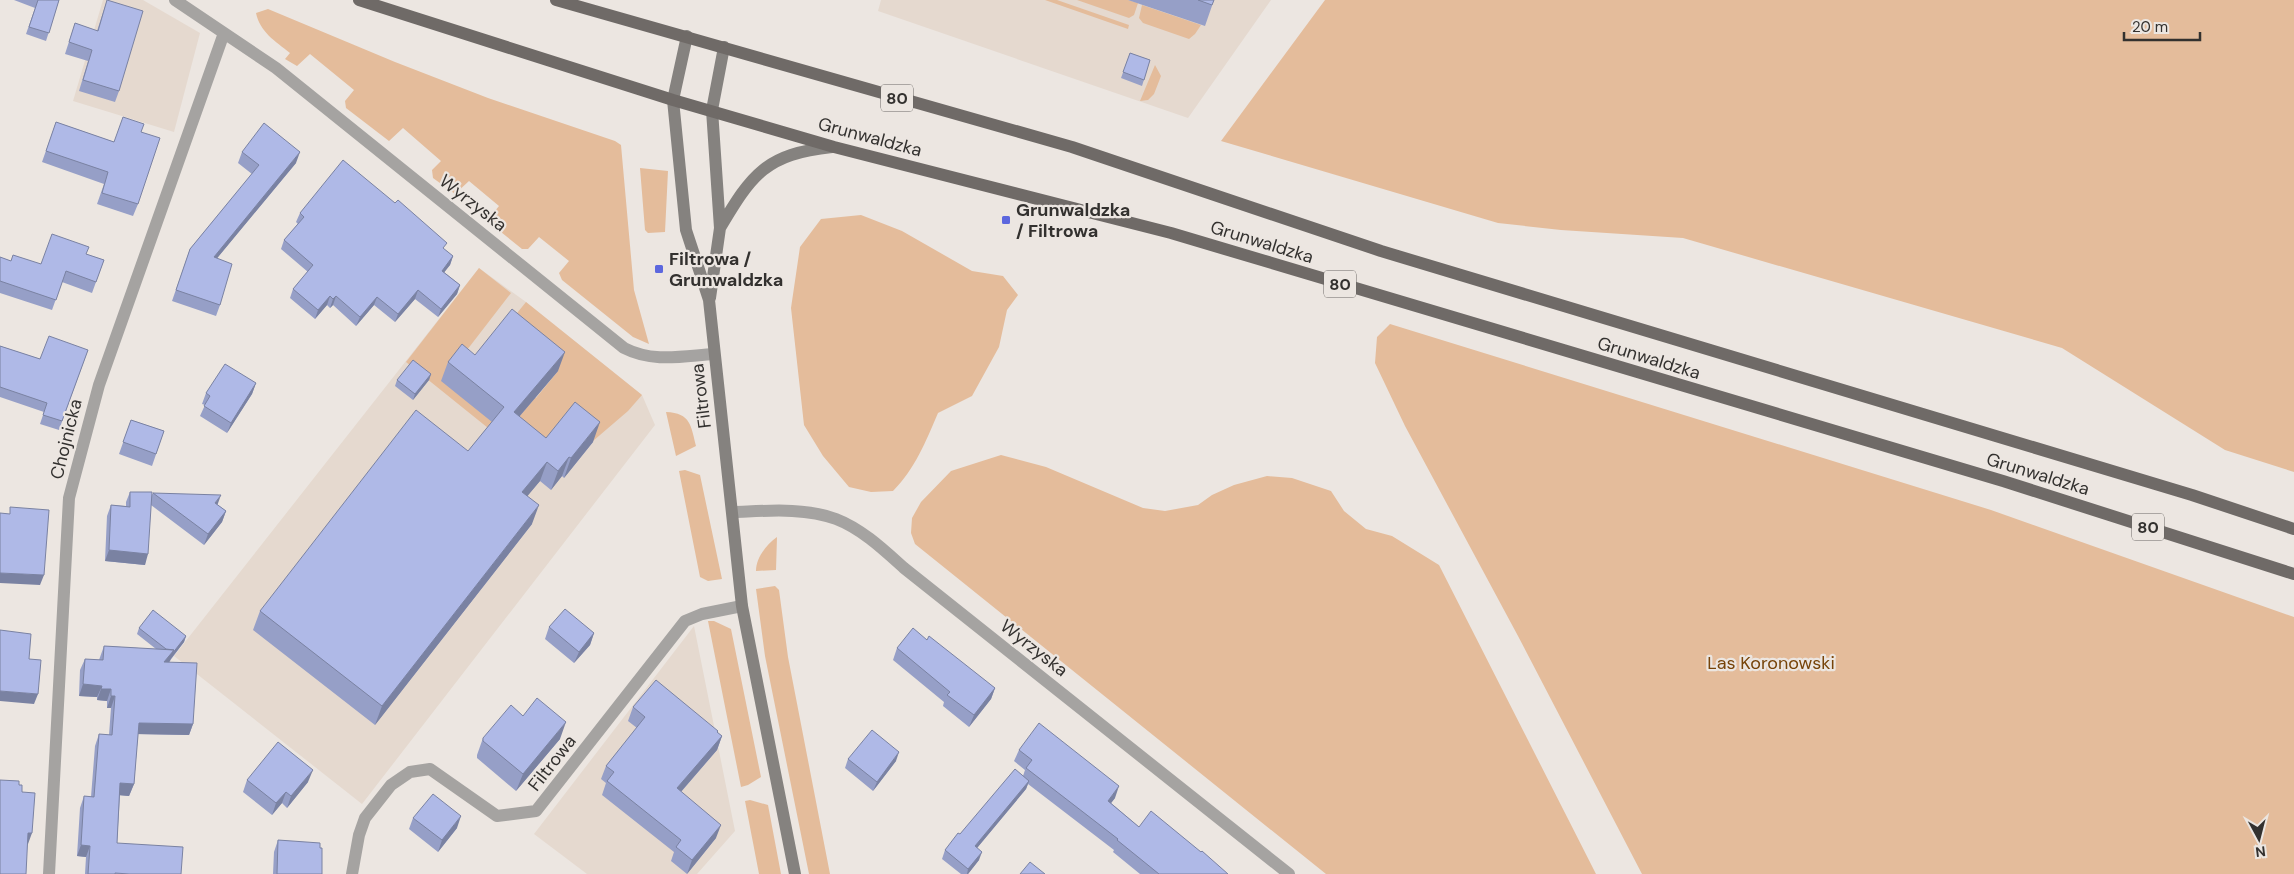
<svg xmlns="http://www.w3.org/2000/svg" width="2294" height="874" viewBox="0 0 2294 874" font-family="'DM Sans',sans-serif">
  <rect width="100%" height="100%" fill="#ece6e1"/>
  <!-- built -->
  <path fill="#e5d9cf" d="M103 0H143L200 33 174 132 73 101Z
    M881 0H1271L1188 118 878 11Z
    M479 268 526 302 642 395 655 425 362 804 174 656Z
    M694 626 735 831 697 874H587L534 834Z"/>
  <!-- green -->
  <path fill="#e4bc9b" d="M1045 0H1057L1129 25 1128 29Z
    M1077 0H1128L1138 3 1134 15 1129 18Z
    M1325 0H2294V472L2225 450 2062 348 1683 238 1561 230 1498 223 1221 141Z
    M1142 5 1201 25 1195 34 1189 39 1143 23 1139 18Z
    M268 9 395 62 488 98 615 141 621 145 634 290 649 344 633 337 562 280 559 273 569 261 539 237 528 249H522L491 224 490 217 499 206 469 181 455 194 433 178 432 170 441 161 403 128 389 141 346 108 345 101 354 90 310 54 297 66 285 59 290 53C275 41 260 32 256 13Z
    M1155 65 1161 76 1154 94 1148 100 1140 101Z
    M640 168 668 171 665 232 648 233 645 230Z
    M861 215 902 231 972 271 1003 276 1018 295 1007 310 999 347 972 396 938 413C926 441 915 469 893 491L871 492 849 487 823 456 804 425 791 308 800 247 821 219Z
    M479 268 511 293 467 350 536 398 558 371 505 328 526 302 642 395 628 411 593 441 569 422 556 440 493 432 406 362Z
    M1390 324 1991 510 2294 617V874H1642L1518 636 1405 426 1375 363 1377 337Z
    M666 412C691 413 691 426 696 446L676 456Z
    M1001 455 1046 467 1143 508 1165 511 1198 505 1212 495 1234 485 1267 476 1292 478 1331 491 1344 511 1366 529 1392 536 1439 565 1596 874H1326L915 544 911 533 912 518 921 502 951 471Z
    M685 470 700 475 722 579 708 581 700 577 679 471Z
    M777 537 776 570 756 571C756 558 766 545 777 537Z
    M775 586 779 590 788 657 830 874H809L765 656 756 589Z
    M708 621H714L731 629 761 777 748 785 741 787Z
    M750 800 768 805 781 874H759L745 801Z"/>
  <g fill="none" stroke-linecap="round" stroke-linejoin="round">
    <!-- street -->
    <path stroke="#a5a3a1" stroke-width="12" d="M175 0 276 68 624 348C653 363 683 356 714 354
      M733 512C765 511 804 507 836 519 862 529 884 550 904 568L1289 874
      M49 874 69 498 99 385 224 33
      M352 874 359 835 365 818 391 785 410 772 430 769 497 816 536 811 685 621 702 614 742 606"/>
    <!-- secondary -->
    <path stroke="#85827f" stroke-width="12" d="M687 36 673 100 686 230 709 300 742 606 795 874
      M720 228C752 174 766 154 832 147
      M710 298 720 228 712 110 724 47"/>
    <!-- primary -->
    <path stroke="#6f6a67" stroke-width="12" d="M359 0 673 100 834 147 1171 233 2003 481 2294 574
      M556 0 1072 147 1381 251 2192 495 2294 529"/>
  </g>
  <!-- wall -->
  <path fill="#969fc7" d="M14 0H59L46 41 26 34 35 8Z
    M107 0 119 91 115 102 79 91 88 61 65 54 75 23 97 31Z
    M1128 0H1214L1205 26Z
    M1130 53 1150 60 1142 86 1121 78Z
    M56 122 114 142 141 132 138 204 133 216 97 204 104 184 42 162Z
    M242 152 296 163 217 258 220 305 216 316 172 301 190 249 252 174 238 163Z
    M300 213 445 250 453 256 450 265 444 272 460 285 457 294 438 317 415 299 395 322 374 305 356 326 333 305 330 308 327 305 315 319 290 298 293 289 308 272 281 249 284 240 298 224 296 222Z
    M86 254 104 260 92 293 62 282 52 310 0 293V257L11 261 41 264Z
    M0 346 40 359 88 350 59 430 40 424 44 412 0 397Z
    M475 355 558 371 519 417 546 438 593 442 564 478 562 476 551 490 540 481 527 496 532 524 375 725 253 630 260 611 468 451 492 422 441 381 448 362Z
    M431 374 429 380 413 400 395 386 397 380Z
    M256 383 252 394 227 433 200 416 205 405 202 404 206 393Z
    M131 420 164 431 152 466 119 454Z
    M130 492 151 496 153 493 218 505 226 511 222 522 204 545 151 505 145 565 105 561 107 516 111 505 126 506V502Z
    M549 627 594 633 590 645 574 663 545 639Z
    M139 628 186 636 184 642 169 662 193 724 189 735 138 734 134 784 129 796 120 795 117 843 181 874H85L86 857 77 856 80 808 84 796 91 797 95 746 99 734 109 735 111 708H107V701L97 700V697L79 696 80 670 85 659 99 660 104 646 156 649 137 634Z
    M927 640 995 688 991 699 969 727 943 706 944 702 893 660 897 648Z
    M633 707 718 731V733L722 736 717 750 681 792 716 838 687 874 671 861 674 852 602 795 606 783 601 779 606 766 637 728 628 721Z
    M523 716 560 739 516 791 477 758V755L483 738Z
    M1019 750 1115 798 1111 803 1139 827 1228 874H1140L1113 852 1114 850 1028 784 1026 789 977 848 979 860 968 874H961L942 859 945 850 960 834 1023 776 1025 770 1014 761Z
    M848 759 896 761 873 791 845 768Z
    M247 780 308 782 287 808 282 803 272 815 243 792Z
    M413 818 457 828 438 852 409 829Z
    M278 840 320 848 322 874H273L274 852Z"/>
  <!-- shaded-wall -->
  <path fill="#7a82a2" d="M300 152 296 163 209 268 214 257Z
    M453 256 450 265 439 279 442 271Z
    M460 285 457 294 438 317 441 309Z
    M418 290 415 299 395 322 398 314Z
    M330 296 327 305 315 319 318 310Z
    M336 296 333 305 330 308 333 299Z
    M377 297 374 305 356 326 360 317Z
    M565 352 558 371 507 431 514 412Z
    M431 374 429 380 413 400 415 394Z
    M256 383 252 394 227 433 231 423Z
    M600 422 593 442 564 478 571 458Z
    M569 457 562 476 551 490 558 471Z
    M547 462 540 481 515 511 522 492Z
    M221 495 217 506 215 503Z
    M539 505 532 524 375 725 382 706Z
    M226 511 222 522 204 545 208 534Z
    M109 550 148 554 145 565 105 561Z
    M0 573 44 575 40 585 0 583Z
    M594 633 590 645 574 663 579 652Z
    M186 636 184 642 170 660 172 654Z
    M174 650 170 661 160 673 164 662Z
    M83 684 102 686 97 697 79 696Z
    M995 688 991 699 969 727 974 715Z
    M101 689H111L107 701 97 700Z
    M0 691 38 694 34 704 0 701Z
    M111 696H115L111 708H107Z
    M566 722 560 739 516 791 523 774Z
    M139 723 193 724 189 735 134 734Z
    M722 736 717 750 672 802 677 788Z
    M899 752 896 761 873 791 877 782Z
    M313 770 308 782 287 808 291 796Z
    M1029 781 1026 789 972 854 975 846Z
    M120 783 134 784 129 796 116 795Z
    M1119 786 1115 798 1104 812 1108 801Z
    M286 792 282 803 272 815 276 803Z
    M461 816 457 828 438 852 442 840Z
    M721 825 716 838 687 874 692 860Z
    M28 833H32L28 844 24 843Z
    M81 845 90 846 86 857 77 856Z
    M982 852 979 860 968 874H967L968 869Z"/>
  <!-- building -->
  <path fill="#afb9e7" stroke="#7a82a2" d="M38 0H59L49 33 29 27Z
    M107 0 143 11 119 91 83 80 92 50 69 42 75 23 98 31Z
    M1198 0H1214L1212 5Z
    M1130 53 1150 60 1144 80 1123 72Z
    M123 117 144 124 141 132 160 138 138 204 102 193 108 172 46 151 56 122 114 142Z
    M264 123 300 152 214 257 232 264 220 305 176 290 190 249 259 165 242 152Z
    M343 160 395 203 398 200 447 243 443 248 453 256 442 271 460 285 441 309 418 290 398 314 377 297 360 317 336 296 333 299 330 296 318 310 293 289 313 265 284 240 304 217 300 213Z
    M52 234 89 247 86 254 104 260 96 282 66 271 56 300 0 281V257L11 261 13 255 41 264Z
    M512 309 565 352 514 412 546 438 575 402 600 422 571 458 569 457 558 471 547 462 522 492 539 505 382 706 260 611 416 410 468 451 504 407 448 362 462 344 475 355Z
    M49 336 88 350 62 421 43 415 47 403 0 387V346L40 359Z
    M413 360 431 374 415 394 397 380Z
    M225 364 256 383 231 423 204 406 210 396 206 393Z
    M131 420 164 431 156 454 123 442Z
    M130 492H152L148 554 109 550 111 505 130 507Z
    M153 493 221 495 215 503 226 511 208 534Z
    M10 507 49 510 44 575 0 573V513L10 514Z
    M565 609 594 633 579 652 549 627Z
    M153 610 186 636 172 654 174 650 166 649 139 628Z
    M913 628 927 640 929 636 995 688 974 715 947 695 950 692 897 648Z
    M0 630 31 634 29 659 41 660 38 694 0 691Z
    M104 646 174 650 164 662 197 663 193 724 139 723 134 784 120 783 117 843 183 847 181 874H129L115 873V874H88L90 846 81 845 84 796 94 797 99 734 112 735 115 696H111V689H101L102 686 83 684 85 659 103 660Z
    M656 680 718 731 717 732 722 736 677 788 721 825 692 860 676 847 681 840 607 781 614 772 606 766 645 717 633 707Z
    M537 698 566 722 523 774 483 741V738L511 705 523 716Z
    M1039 723 1119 786 1108 801 1139 827 1151 811 1201 852 1202 851 1228 874H1159L1117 840 1118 839 1026 768 1032 760 1019 750Z
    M872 730 899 752 877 782 848 759Z
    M278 742 313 770 291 796 286 792 276 803 247 780Z
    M1015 769 1029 781 975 846 982 852 968 869 945 850 958 833 960 834Z
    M0 780 19 781V785H22V792L35 793 32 833H28L26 874H0Z
    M433 794 461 816 442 840 413 818Z
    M278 840 320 843V848H322V874H277Z
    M1030 862 1045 874H1020Z"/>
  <!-- markers -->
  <g fill="#5c67de" stroke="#ece6e1" stroke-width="2">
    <rect x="1001" y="215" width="10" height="10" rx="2.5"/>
    <rect x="654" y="264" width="10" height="10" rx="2.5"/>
  </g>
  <g text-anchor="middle" stroke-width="4.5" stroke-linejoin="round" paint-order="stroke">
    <!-- shield labels -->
    <g fill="#ece6e1" stroke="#6a6764" stroke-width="1">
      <rect x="881" y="84.5" width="32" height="27" rx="4"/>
      <rect x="1324" y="270.5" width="32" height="27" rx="4"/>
      <rect x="2132" y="513.5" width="32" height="27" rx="4"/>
    </g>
    <g font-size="16" font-weight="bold" fill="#33312f">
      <text x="897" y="104">80</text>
      <text x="1340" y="290">80</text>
      <text x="2148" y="533">80</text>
    </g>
    <!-- street labels -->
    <g font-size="18" fill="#33312f" stroke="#ece6e1">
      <text transform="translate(870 137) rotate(15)" y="6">Grunwaldzka</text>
      <text transform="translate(473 203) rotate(38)" y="6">Wyrzyska</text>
      <text transform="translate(1262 242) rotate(17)" y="6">Grunwaldzka</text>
      <text transform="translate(1649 358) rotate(17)" y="6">Grunwaldzka</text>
      <text transform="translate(701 396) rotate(-97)" y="6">Filtrowa</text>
      <text transform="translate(66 439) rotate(-76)" y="6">Chojnicka</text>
      <text transform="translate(2038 474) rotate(17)" y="6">Grunwaldzka</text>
      <text transform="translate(1034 648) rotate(38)" y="6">Wyrzyska</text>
      <text transform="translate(552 763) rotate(-52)" y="6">Filtrowa</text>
    </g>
    <!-- poi labels -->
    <g font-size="18" font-weight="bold" fill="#33312f" stroke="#ece6e1" text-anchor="start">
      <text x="1016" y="216">Grunwaldzka<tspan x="1016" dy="21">/ Filtrowa</tspan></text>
      <text x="669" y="265">Filtrowa /<tspan x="669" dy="21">Grunwaldzka</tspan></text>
    </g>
    <!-- park labels -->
    <g font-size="18" fill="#774409" stroke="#ece6e1">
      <text x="1771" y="669">Las Koronowski</text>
    </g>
  </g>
  <!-- north arrow -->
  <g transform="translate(2259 839) rotate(173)" stroke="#ece6e1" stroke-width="4" paint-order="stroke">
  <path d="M0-4L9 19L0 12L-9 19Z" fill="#33312f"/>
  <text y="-8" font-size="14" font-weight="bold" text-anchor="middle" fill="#33312f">N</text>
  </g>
  <!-- scale -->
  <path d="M2124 32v8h76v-8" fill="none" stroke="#33312f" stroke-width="2.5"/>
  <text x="2132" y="32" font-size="15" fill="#33312f" stroke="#ece6e1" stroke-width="4" paint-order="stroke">20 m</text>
</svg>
